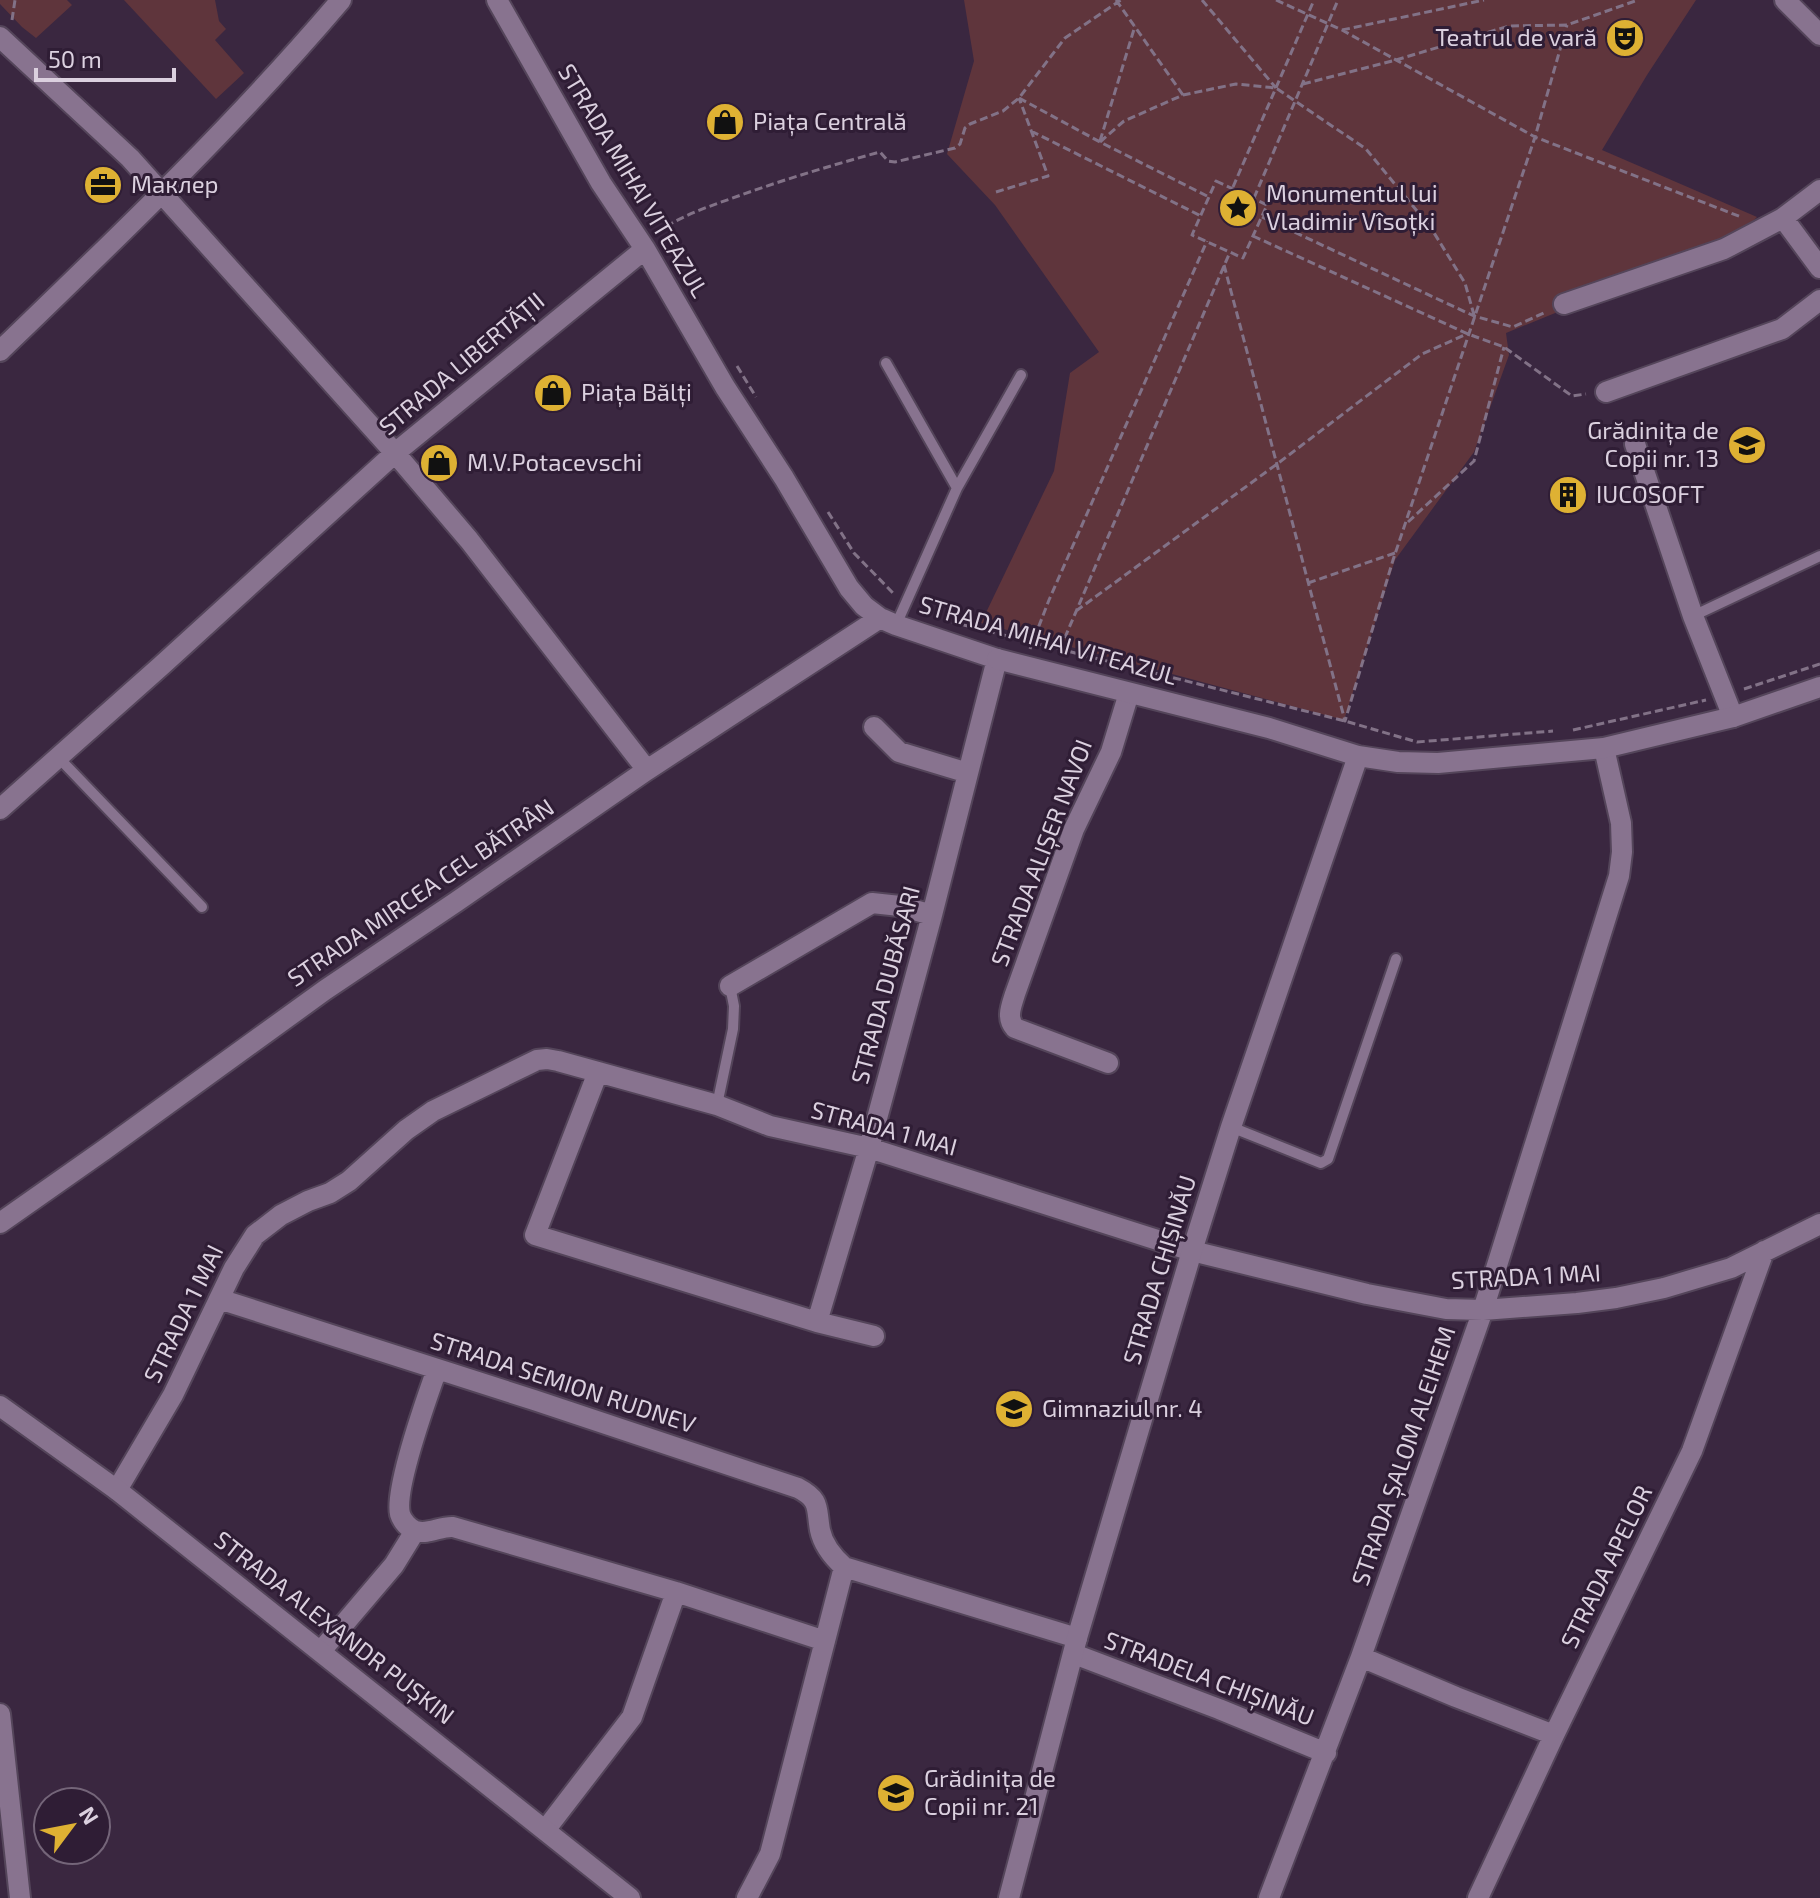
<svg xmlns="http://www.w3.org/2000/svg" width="1820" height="1898" viewBox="0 0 1820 1898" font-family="'Exo 2',sans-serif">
  <rect width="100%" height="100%" fill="#3a2740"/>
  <!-- green -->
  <path fill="#5f353c" d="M0 0H67L72 5 36 38 22 27 0 4Z
    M124 0H215L219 21 226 29 215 40 244 73 216 99Z
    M964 0H1696L1647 75 1602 150 1757 217 1736 239 1506 333 1509 355 1474 452 1395 560 1344 720 981 623 1054 471 1070 373 1099 352 995 205 947 154 974 61Z"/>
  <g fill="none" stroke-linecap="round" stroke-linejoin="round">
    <defs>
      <path id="lane" d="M886 363 957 488
        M1693 616 1820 556
        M896 625 957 488 1021 375
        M58 757 202 907
        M717 1105 733 1029 734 1006 730 986
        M1231 1127 1321 1163 1328 1159 1396 959"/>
      <path id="street" d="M497 0 601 183 645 249 725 387 784 478 849 588 864 606 880 618 896 625 997 659 932 915 869 1148 817 1322
        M1785 0 1820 35
        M0 37 130 158 395 453 469 540 647 770
        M1783 218 1820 268
        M1564 304 1724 249 1783 218 1820 190
        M0 351C117 238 235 125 341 0
        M1606 392 1782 329 1820 300
        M1635 444 1693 616 1733 717
        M874 727 899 752 968 773
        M0 809 161 666 395 453 645 249
        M730 986 872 903 900 906 932 915
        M1108 1063 1015 1028C1006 1018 1011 1007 1015 994L1074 829 1111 752 1129 693
        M598 1072 535 1235 817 1322 874 1336
        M0 1223 104 1150 325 990 456 902 647 770 880 618
        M219 1299 534 1400 798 1488C821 1500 816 1508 820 1530 823 1545 833 1557 844 1567L1077 1638
        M437 1369C427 1397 394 1489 400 1514 402 1521 409 1529 416 1531 428 1535 441 1526 453 1527L676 1592 825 1641
        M117 1490 173 1395 234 1268 255 1235 281 1215 308 1201 330 1193 349 1181 406 1130 433 1111 537 1060 547 1059 558 1061 717 1105 770 1126 869 1148 1192 1251 1367 1294 1446 1309 1483 1310 1577 1303 1616 1298 1664 1288 1731 1268 1820 1224
        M321 1651 394 1565 415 1531
        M1074 1654 1219 1709 1326 1753
        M1361 1657 1456 1697 1554 1735
        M0 1714 20 1898
        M546 1829 632 1717 676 1592
        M747 1898 770 1854 844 1567
        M1269 1898 1361 1657 1483 1310 1619 876 1622 852 1621 823 1604 748
        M1478 1898 1554 1735 1692 1451 1764 1251"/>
      <path id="secondary" d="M997 659 1269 728 1358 756 1398 762 1438 763 1604 748 1733 717 1820 687
        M0 1406 117 1490 630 1898
        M1009 1898 1077 1638 1192 1251 1231 1127 1358 756"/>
    </defs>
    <!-- lane casing -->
    <use href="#lane" stroke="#54455a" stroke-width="14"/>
    <!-- street casing -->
    <use href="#street" stroke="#54455a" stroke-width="24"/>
    <!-- secondary casing -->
    <use href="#secondary" stroke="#54455a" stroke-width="24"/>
    <!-- path -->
    <path stroke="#827287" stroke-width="3" stroke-dasharray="8 4" stroke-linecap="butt" d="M1116 0 1183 95
      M1202 0 1276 88
      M1276 0 1342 30 1535 137 1741 217
      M12 20 15 0
      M1342 30 1484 0
      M1303 84 1396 60 1509 26 1567 25 1638 0
      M1019 98 1100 142 1209 197
      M1031 131 1201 216
      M1100 141 1135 26
      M1100 142 1124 121 1183 95 1236 84 1276 88 1366 149 1431 228 1465 283 1474 315
      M1216 181 1267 205 1243 258 1192 235Z
      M1233 187 1314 0
      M996 192 1048 176 1019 98
      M1254 198 1338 0
      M1262 217 1474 316 1513 327 1546 312
      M656 233C679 217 704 208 730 199 779 181 829 166 880 152L888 161 895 162 955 148 960 144 965 128 970 124 1003 111 1019 98 1065 38 1121 0
      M1253 236 1468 334 1504 347 1572 396 1586 394
      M1224 265 1345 721 1393 560 1535 137 1567 25
      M737 366 756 397
      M828 512 854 553 893 593
      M1408 522 1474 461 1504 347
      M1308 583 1395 553
      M1076 611 1277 464 1422 354 1467 334
      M952 622 1345 721 1417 742 1553 731
      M1030 649 1049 600 1207 241
      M1060 649 1230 252
      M1744 689 1820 664
      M1573 730 1706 700"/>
    <!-- lane -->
    <use href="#lane" stroke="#88738f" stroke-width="10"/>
    <!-- street -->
    <use href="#street" stroke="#88738f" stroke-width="20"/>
    <!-- secondary -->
    <use href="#secondary" stroke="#88738f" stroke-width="20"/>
  </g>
  <!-- icons -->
  <defs>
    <symbol id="theatre-disc" viewBox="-11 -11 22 22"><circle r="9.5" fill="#deb133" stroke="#2f1d35"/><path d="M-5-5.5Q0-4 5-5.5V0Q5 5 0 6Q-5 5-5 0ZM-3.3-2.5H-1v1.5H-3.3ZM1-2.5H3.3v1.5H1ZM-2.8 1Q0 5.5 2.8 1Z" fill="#111"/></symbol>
    <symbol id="shop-disc" viewBox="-11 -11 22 22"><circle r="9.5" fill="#deb133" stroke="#2f1d35"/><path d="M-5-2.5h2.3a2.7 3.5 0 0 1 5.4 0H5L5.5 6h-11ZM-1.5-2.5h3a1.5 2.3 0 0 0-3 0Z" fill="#111"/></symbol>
    <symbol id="office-disc" viewBox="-11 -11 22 22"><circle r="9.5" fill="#deb133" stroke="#2f1d35"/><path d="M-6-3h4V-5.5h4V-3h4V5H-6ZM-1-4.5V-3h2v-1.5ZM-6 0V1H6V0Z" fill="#111"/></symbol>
    <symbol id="sight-disc" viewBox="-11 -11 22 22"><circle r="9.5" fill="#deb133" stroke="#2f1d35"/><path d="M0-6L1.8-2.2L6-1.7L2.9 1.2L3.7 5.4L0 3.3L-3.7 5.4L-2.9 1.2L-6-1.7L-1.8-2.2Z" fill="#111"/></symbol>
    <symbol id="school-disc" viewBox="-11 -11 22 22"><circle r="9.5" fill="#deb133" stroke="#2f1d35"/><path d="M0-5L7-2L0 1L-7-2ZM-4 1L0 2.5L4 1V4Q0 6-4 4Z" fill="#111"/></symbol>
    <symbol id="building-disc" viewBox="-11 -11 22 22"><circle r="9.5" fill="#deb133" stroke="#2f1d35"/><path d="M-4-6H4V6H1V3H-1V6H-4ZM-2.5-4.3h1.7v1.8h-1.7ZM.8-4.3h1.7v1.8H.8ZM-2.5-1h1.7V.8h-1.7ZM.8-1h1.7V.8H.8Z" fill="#111"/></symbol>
  </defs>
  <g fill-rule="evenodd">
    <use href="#theatre-disc" x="1603" y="16" width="44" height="44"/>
    <use href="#shop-disc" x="703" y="100" width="44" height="44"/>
    <use href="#office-disc" x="81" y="163" width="44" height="44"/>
    <use href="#sight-disc" x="1216" y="186" width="44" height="44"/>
    <use href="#shop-disc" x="531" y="371" width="44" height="44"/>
    <use href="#school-disc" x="1725" y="423" width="44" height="44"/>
    <use href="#shop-disc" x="417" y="441" width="44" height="44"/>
    <use href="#building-disc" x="1546" y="473" width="44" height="44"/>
    <use href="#school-disc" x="992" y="1387" width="44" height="44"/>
    <use href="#school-disc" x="874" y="1771" width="44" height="44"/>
  </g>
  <g text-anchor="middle" stroke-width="6" stroke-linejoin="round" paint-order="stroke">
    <!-- poi labels -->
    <g font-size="24" fill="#dbd0df" stroke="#2f1d35" text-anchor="start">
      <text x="1597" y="46" text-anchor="end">Teatrul de vară</text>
      <text x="753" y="130">Piața Centrală</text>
      <text x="131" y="193">Маклер</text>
      <text x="1266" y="202">Monumentul lui<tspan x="1266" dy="28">Vladimir Vîsoțki</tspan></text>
      <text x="581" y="401">Piața Bălți</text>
      <text x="1719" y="439" text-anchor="end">Grădinița de<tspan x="1719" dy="28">Copii nr. 13</tspan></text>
      <text x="467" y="471">M.V.Potacevschi</text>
      <text x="1596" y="503">IUCOSOFT</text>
      <text x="1042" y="1417">Gimnaziul nr. 4</text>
      <text x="924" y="1787">Grădinița de<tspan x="924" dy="28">Copii nr. 21</tspan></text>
    </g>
    <!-- street labels -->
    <g font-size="24" fill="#dbd0df" stroke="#2f1d35">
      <text transform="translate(633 181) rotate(59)" y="8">STRADA MIHAI VITEAZUL</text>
      <text transform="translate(462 364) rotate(-40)" y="8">STRADA LIBERTĂȚII</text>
      <text transform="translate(1048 641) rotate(16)" y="8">STRADA MIHAI VITEAZUL</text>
      <text transform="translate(1042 853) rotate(-69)" y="8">STRADA ALIȘER NAVOI</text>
      <text transform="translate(421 893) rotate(-34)" y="8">STRADA MIRCEA CEL BĂTRÂN</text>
      <text transform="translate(886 985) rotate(-75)" y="8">STRADA DUBĂSARI</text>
      <text transform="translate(884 1129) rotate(15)" y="8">STRADA 1 MAI</text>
      <text transform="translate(1160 1270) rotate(-73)" y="8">STRADA CHIȘINĂU</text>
      <text transform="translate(1526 1277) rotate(-3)" y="8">STRADA 1 MAI</text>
      <text transform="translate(184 1314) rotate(-64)" y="8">STRADA 1 MAI</text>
      <text transform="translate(563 1383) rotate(18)" y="8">STRADA SEMION RUDNEV</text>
      <text transform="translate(1404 1456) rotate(-71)" y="8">STRADA ȘALOM ALEIHEM</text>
      <text transform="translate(1607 1567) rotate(-64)" y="8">STRADA APELOR</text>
      <text transform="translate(334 1628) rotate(38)" y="8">STRADA ALEXANDR PUȘKIN</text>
      <text transform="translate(1209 1679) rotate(21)" y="8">STRADELA CHIȘINĂU</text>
    </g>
  </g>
  <!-- north arrow -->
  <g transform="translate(72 1826) rotate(58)"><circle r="38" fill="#2f1d35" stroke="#746579" stroke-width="2"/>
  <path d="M0-6L14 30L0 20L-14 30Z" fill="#deb133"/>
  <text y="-12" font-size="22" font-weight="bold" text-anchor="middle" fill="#dbd0df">N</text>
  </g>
  <!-- scale -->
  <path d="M36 68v12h138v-12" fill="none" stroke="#dbd0df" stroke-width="4"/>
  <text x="48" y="68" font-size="24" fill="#dbd0df" stroke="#2f1d35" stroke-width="6" paint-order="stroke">50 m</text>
</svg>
